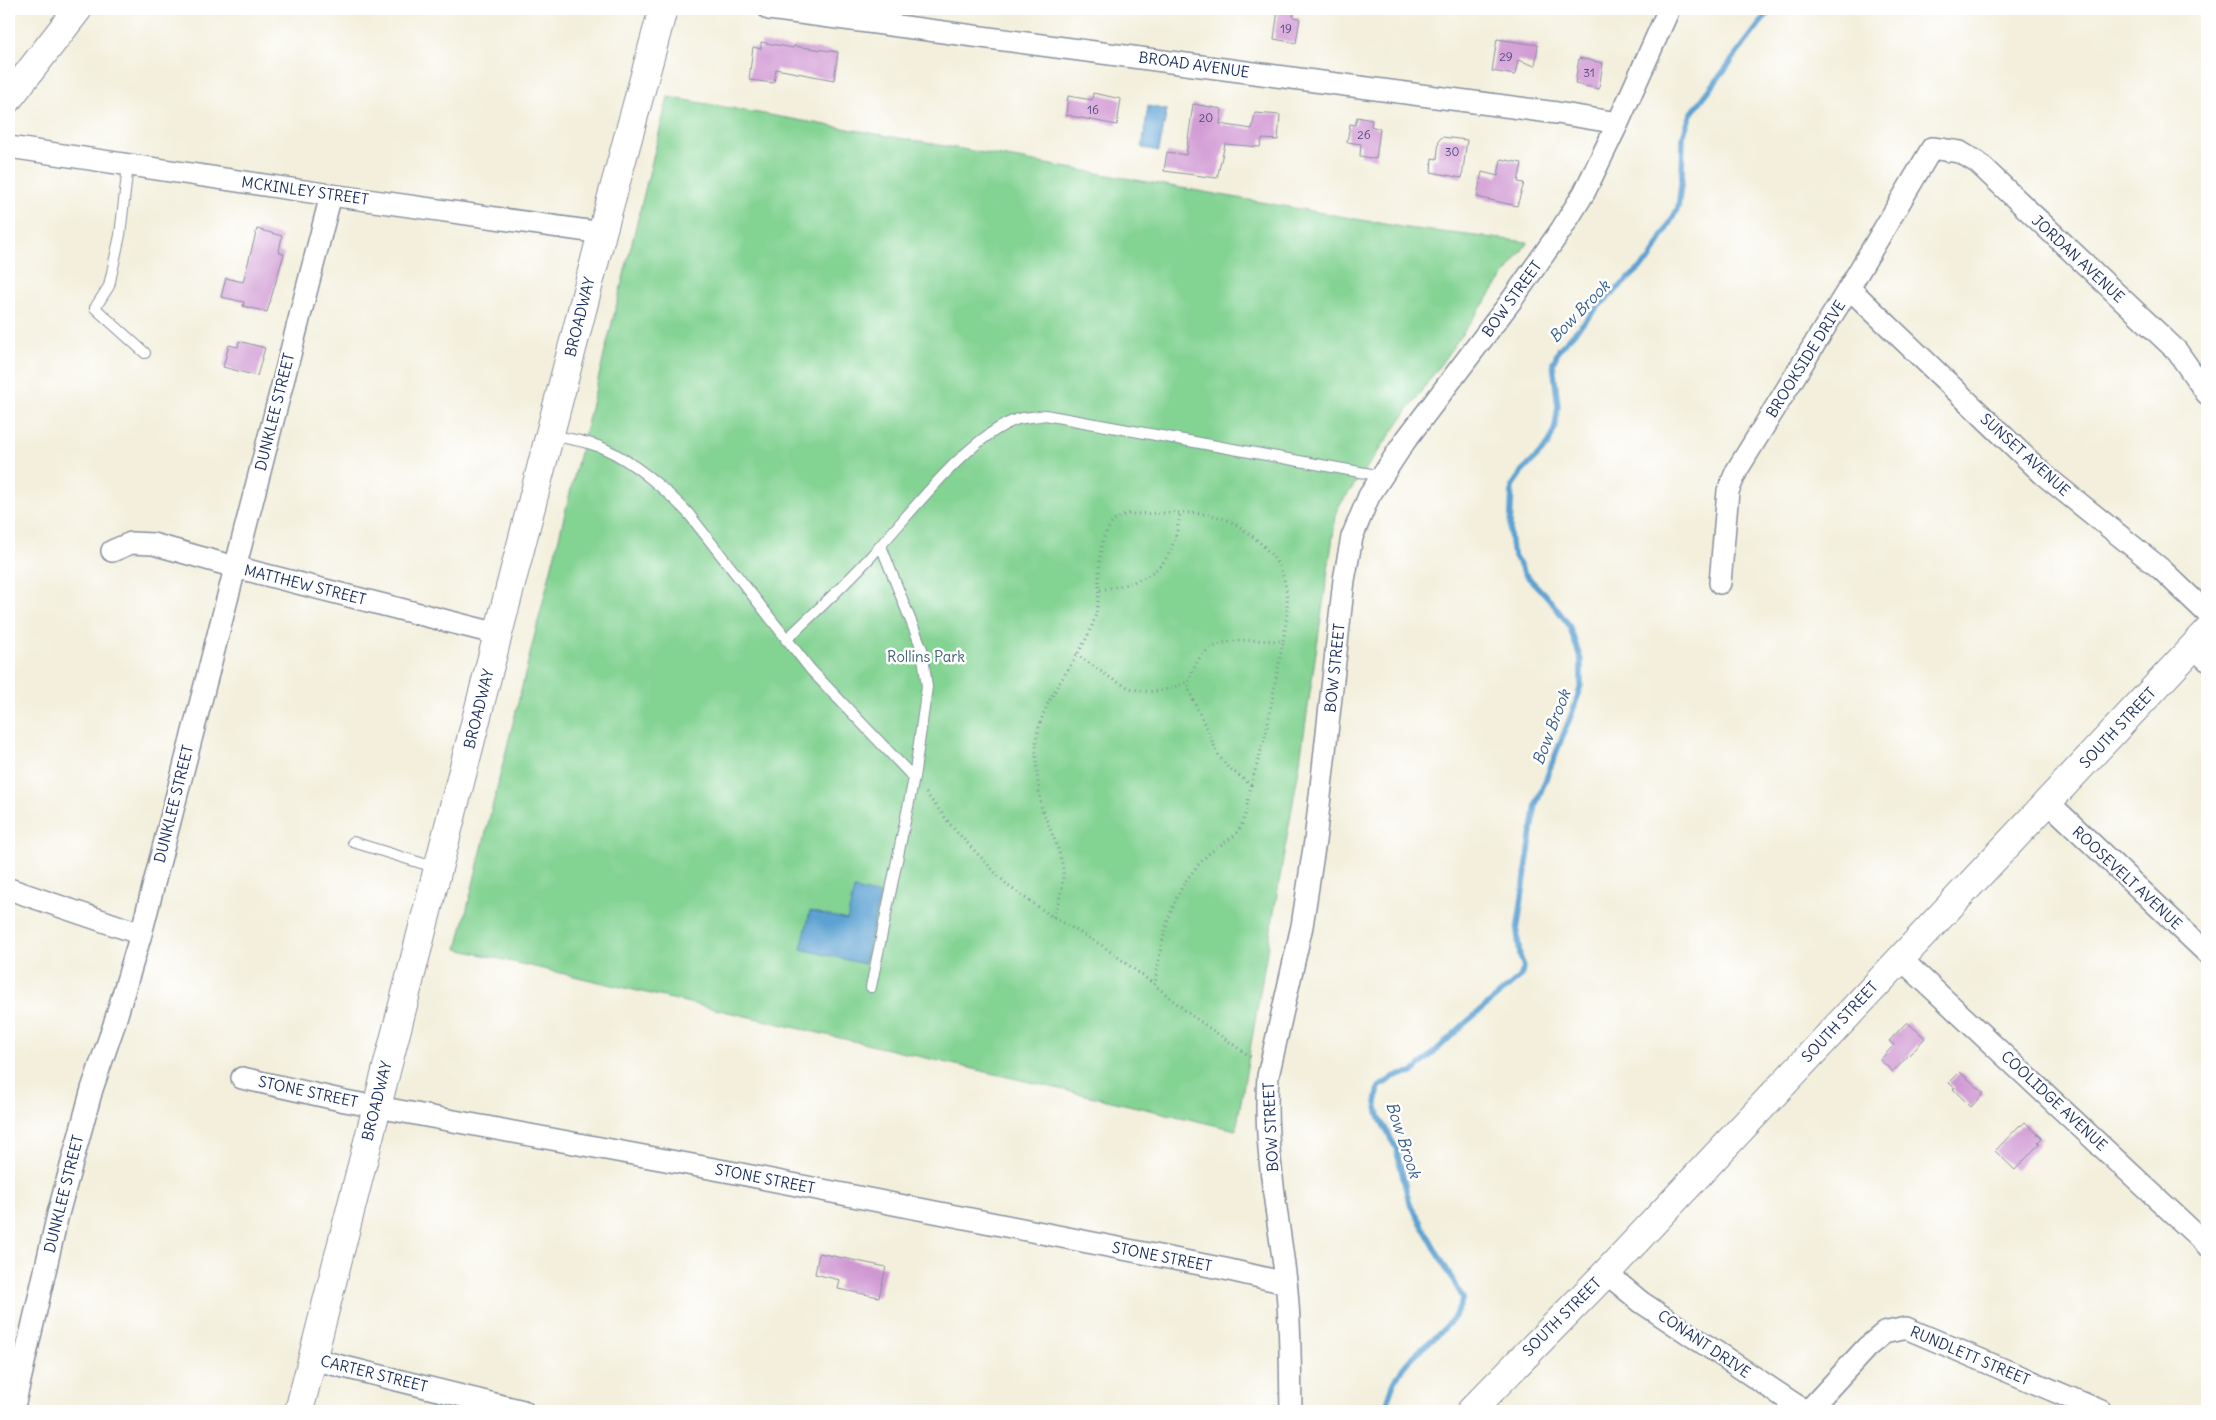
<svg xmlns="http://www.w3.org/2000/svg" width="2216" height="1420" viewBox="0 0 2216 1420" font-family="Delius,sans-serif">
  <rect width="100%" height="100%" fill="#fff"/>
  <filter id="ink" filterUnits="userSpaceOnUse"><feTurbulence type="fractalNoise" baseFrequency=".02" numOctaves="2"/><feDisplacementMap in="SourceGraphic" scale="10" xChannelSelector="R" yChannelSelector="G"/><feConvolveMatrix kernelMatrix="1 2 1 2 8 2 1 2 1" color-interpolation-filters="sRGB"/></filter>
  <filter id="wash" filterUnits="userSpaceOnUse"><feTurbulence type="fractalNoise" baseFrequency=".0096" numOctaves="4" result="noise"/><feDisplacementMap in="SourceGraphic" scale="20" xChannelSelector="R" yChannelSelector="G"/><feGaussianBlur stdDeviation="1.12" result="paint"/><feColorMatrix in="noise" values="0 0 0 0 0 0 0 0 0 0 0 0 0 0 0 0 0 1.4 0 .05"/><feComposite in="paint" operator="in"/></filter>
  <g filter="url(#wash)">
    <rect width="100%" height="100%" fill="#f3efdc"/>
    <!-- green -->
    <path fill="#83d393" stroke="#4f8178" d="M668 97 1407 228 1528 242 1337 509 1299 768 1236 1130 457 949Z"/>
    <!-- water -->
    <path fill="#5da2d2" stroke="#3c6898" d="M1148 106 1167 110 1159 151 1142 148Z
      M854 889 880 895 864 964 801 949 810 911 847 920Z"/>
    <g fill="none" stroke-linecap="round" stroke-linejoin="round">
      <!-- stream -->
      <path stroke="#5da2d2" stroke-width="5.5" d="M1384 1411C1390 1395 1393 1379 1405 1365 1424 1342 1454 1329 1463 1298L1409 1202 1396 1148 1380 1119 1376 1103 1379 1087 1395 1076 1412 1073 1463 1025 1520 977 1524 967 1520 956 1517 931 1536 804 1574 708 1581 685V660L1569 625 1550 600 1525 574 1512 551 1510 532 1512 486 1521 473 1548 445 1555 427 1558 406 1553 363 1560 348 1601 304 1650 259 1678 208 1682 177 1683 136 1691 114 1771 9"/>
    </g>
    <g id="blocks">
      <!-- building -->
      <path fill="#d098d3" d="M1278 10 1294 13 1293 17 1300 18 1296 43 1274 39Z
        M1497 39 1538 45 1535 66 1518 60 1515 75 1492 71Z
        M761 42 793 48 794 46 838 52 834 80 776 69 774 83 749 80 753 47 761 49Z
        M1579 58 1603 63 1599 89 1575 84Z
        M1093 93 1121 99 1117 125 1066 115 1068 96 1092 100Z
        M1193 104 1222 109 1220 124 1252 129 1255 113 1280 115 1278 140 1262 139 1260 147 1225 144 1217 178 1164 171 1167 152 1186 155Z
        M1357 117 1372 120 1371 126 1380 129 1376 159 1360 156 1361 144 1347 142 1350 124 1355 125Z
        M1442 137 1467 140 1462 178 1431 172 1432 158 1437 159 1439 140Z
        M1501 159 1522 163 1518 182 1524 183 1517 206 1477 197 1482 172 1498 176Z
        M257 229 282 236 279 252 284 254 267 312 243 306 244 302 221 297 226 278 243 282Z
        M239 341 265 348 257 376 223 367 229 345 238 347Z
        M1907 1022 1925 1038 1893 1072 1880 1060 1894 1045 1889 1041Z
        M1960 1072 1984 1093 1971 1107 1953 1089 1955 1088 1949 1083Z
        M2025 1122 2042 1138 2038 1142 2040 1143 2015 1170 1995 1151 2020 1125 2021 1126Z
        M819 1253 886 1267 879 1297 838 1289 840 1280 815 1274Z"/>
    </g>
  </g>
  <g filter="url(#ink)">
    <use href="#blocks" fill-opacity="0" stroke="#878f9d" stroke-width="1"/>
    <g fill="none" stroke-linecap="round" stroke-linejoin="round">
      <defs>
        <path id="lane" d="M128 166 120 235 109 286 95 308 145 353
          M551 435C568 439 587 441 603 448 633 461 666 490 688 513L811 670 914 778 871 987
          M881 546 922 649 927 687 914 778
          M786 640C818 609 852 579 881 545 915 508 970 435 1018 419 1026 417 1036 417 1045 415L1382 476
          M353 842 437 868"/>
        <path id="street" d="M769 9 1557 113 1618 123
          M9 147 331 195 602 233
          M1849 288 2044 475 2161 569 2207 613
          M112 551 131 543 153 544 235 567 498 634
          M1720 583 1728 491 1737 470 1849 288 1932 148 1960 152 1978 163 2177 351 2207 394
          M2193 647 2207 660
          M2048 802 2207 953
          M9 889 141 934
          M1900 958 2207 1245
          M242 1078 345 1101 736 1173 1225 1269 1286 1283
          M1606 1273 1641 1302 1805 1411
          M312 1359 523 1411
          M13 1411 58 1214 92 1089 113 1028 141 934 331 195
          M1291 1411C1290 1368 1291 1324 1286 1281 1278 1214 1263 1144 1268 1076L1302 926 1315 841 1344 580 1352 537 1369 496 1405 441 1511 301 1561 230 1584 193 1618 123 1669 9
          M1808 1411 1867 1347 1884 1333 1906 1328 2101 1411"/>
        <path id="secondary" d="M299 1411 498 634 602 233 663 9
          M1471 1411 1606 1273 2207 632"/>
        <path id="primary" d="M9 98 78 9"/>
      </defs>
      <!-- lane casing -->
      <use href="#lane" stroke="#878f9d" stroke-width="12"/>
      <!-- street casing -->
      <use href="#street" stroke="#878f9d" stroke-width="24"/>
      <!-- secondary casing -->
      <use href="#secondary" stroke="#878f9d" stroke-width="30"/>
      <!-- primary casing -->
      <use href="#primary" stroke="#878f9d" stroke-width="30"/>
      <!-- path -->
      <path stroke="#878f9d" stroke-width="3" stroke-dasharray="1 4" stroke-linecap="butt" d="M1100 590C1151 581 1173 569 1180 513
        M1076 654C1118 682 1136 705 1187 682
        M1251 785 1266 733 1283 641
        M926 793 953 828 1008 886 1053 917 1103 946 1155 985 1188 1013 1251 1057
        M1053 917C1059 901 1064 887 1063 870 1062 854 1048 825 1042 809 1039 796 1035 758 1036 744 1040 695 1083 660 1096 614 1104 584 1088 523 1129 514 1153 514 1178 511 1202 514 1220 515 1234 522 1248 533 1289 563 1292 593 1283 641 1252 641 1208 633 1194 668 1189 678 1187 682 1190 693L1219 756 1228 767 1251 785C1248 798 1247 814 1241 826 1235 839 1220 844 1210 853 1204 858 1199 864 1194 870 1168 902 1160 946 1155 985"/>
      <!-- lane -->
      <use href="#lane" stroke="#fff" stroke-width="10"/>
      <!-- street -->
      <use href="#street" stroke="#fff" stroke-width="21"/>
      <!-- secondary -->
      <use href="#secondary" stroke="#fff" stroke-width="28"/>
      <!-- primary -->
      <use href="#primary" stroke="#fff" stroke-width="28"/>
    </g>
  </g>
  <g text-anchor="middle" stroke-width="5" stroke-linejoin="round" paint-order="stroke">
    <!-- number labels -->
    <g font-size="12" fill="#48497b">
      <text x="1286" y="33">19</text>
      <text x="1506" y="61">29</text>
      <text x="1589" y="77">31</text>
      <text x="1093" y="114">16</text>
      <text x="1206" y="122">20</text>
      <text x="1364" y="139">26</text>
      <text x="1452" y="156">30</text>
    </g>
    <!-- street labels -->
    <g font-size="15" fill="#1b2f5e" stroke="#fff">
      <text transform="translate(1194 65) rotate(8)" y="5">BROAD AVENUE</text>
      <text transform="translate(305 191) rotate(8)" y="5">MCKINLEY STREET</text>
      <text transform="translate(2078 259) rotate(43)" y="5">JORDAN AVENUE</text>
      <text transform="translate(1512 299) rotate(-54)" y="5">BOW STREET</text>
      <text transform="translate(580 317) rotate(-76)" y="5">BROADWAY</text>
      <text transform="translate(1806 359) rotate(-58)" y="5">BROOKSIDE DRIVE</text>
      <text transform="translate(275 412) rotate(-76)" y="5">DUNKLEE STREET</text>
      <text transform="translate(2025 455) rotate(42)" y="5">SUNSET AVENUE</text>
      <text transform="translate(305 585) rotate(14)" y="5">MATTHEW STREET</text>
      <text transform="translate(1335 668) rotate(-84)" y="5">BOW STREET</text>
      <text transform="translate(479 709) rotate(-76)" y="5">BROADWAY</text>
      <text transform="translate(2118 728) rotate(-47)" y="5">SOUTH STREET</text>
      <text transform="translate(174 804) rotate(-76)" y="5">DUNKLEE STREET</text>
      <text transform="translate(2127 878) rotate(43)" y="5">ROOSEVELT AVENUE</text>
      <text transform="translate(1840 1022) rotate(-47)" y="5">SOUTH STREET</text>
      <text transform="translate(308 1092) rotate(12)" y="5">STONE STREET</text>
      <text transform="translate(377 1101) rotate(-76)" y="5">BROADWAY</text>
      <text transform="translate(2054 1101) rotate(43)" y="5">COOLIDGE AVENUE</text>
      <text transform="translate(1271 1127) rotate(-93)" y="5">BOW STREET</text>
      <text transform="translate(765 1179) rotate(11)" y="5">STONE STREET</text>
      <text transform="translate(64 1194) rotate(-76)" y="5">DUNKLEE STREET</text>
      <text transform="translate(1162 1257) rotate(11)" y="5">STONE STREET</text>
      <text transform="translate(1562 1317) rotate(-45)" y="5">SOUTH STREET</text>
      <text transform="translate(1704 1344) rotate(34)" y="5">CONANT DRIVE</text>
      <text transform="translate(1970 1356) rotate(23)" y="5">RUNDLETT STREET</text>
      <text transform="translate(374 1374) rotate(14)" y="5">CARTER STREET</text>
    </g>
    <!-- park labels -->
    <g font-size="15" fill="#3a606e" stroke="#fff">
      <text x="926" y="662">Rollins Park</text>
    </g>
    <!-- water labels -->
    <g font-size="16" font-style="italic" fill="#355d8c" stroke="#fff">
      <text transform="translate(1579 311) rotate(-46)" y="6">Bow Brook</text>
      <text transform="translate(1551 727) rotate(-69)" y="6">Bow Brook</text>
      <text transform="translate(1404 1140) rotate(72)" y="6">Bow Brook</text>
    </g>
  </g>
  <!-- margin -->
  <rect width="2216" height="1420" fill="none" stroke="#fff" stroke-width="30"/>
</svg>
